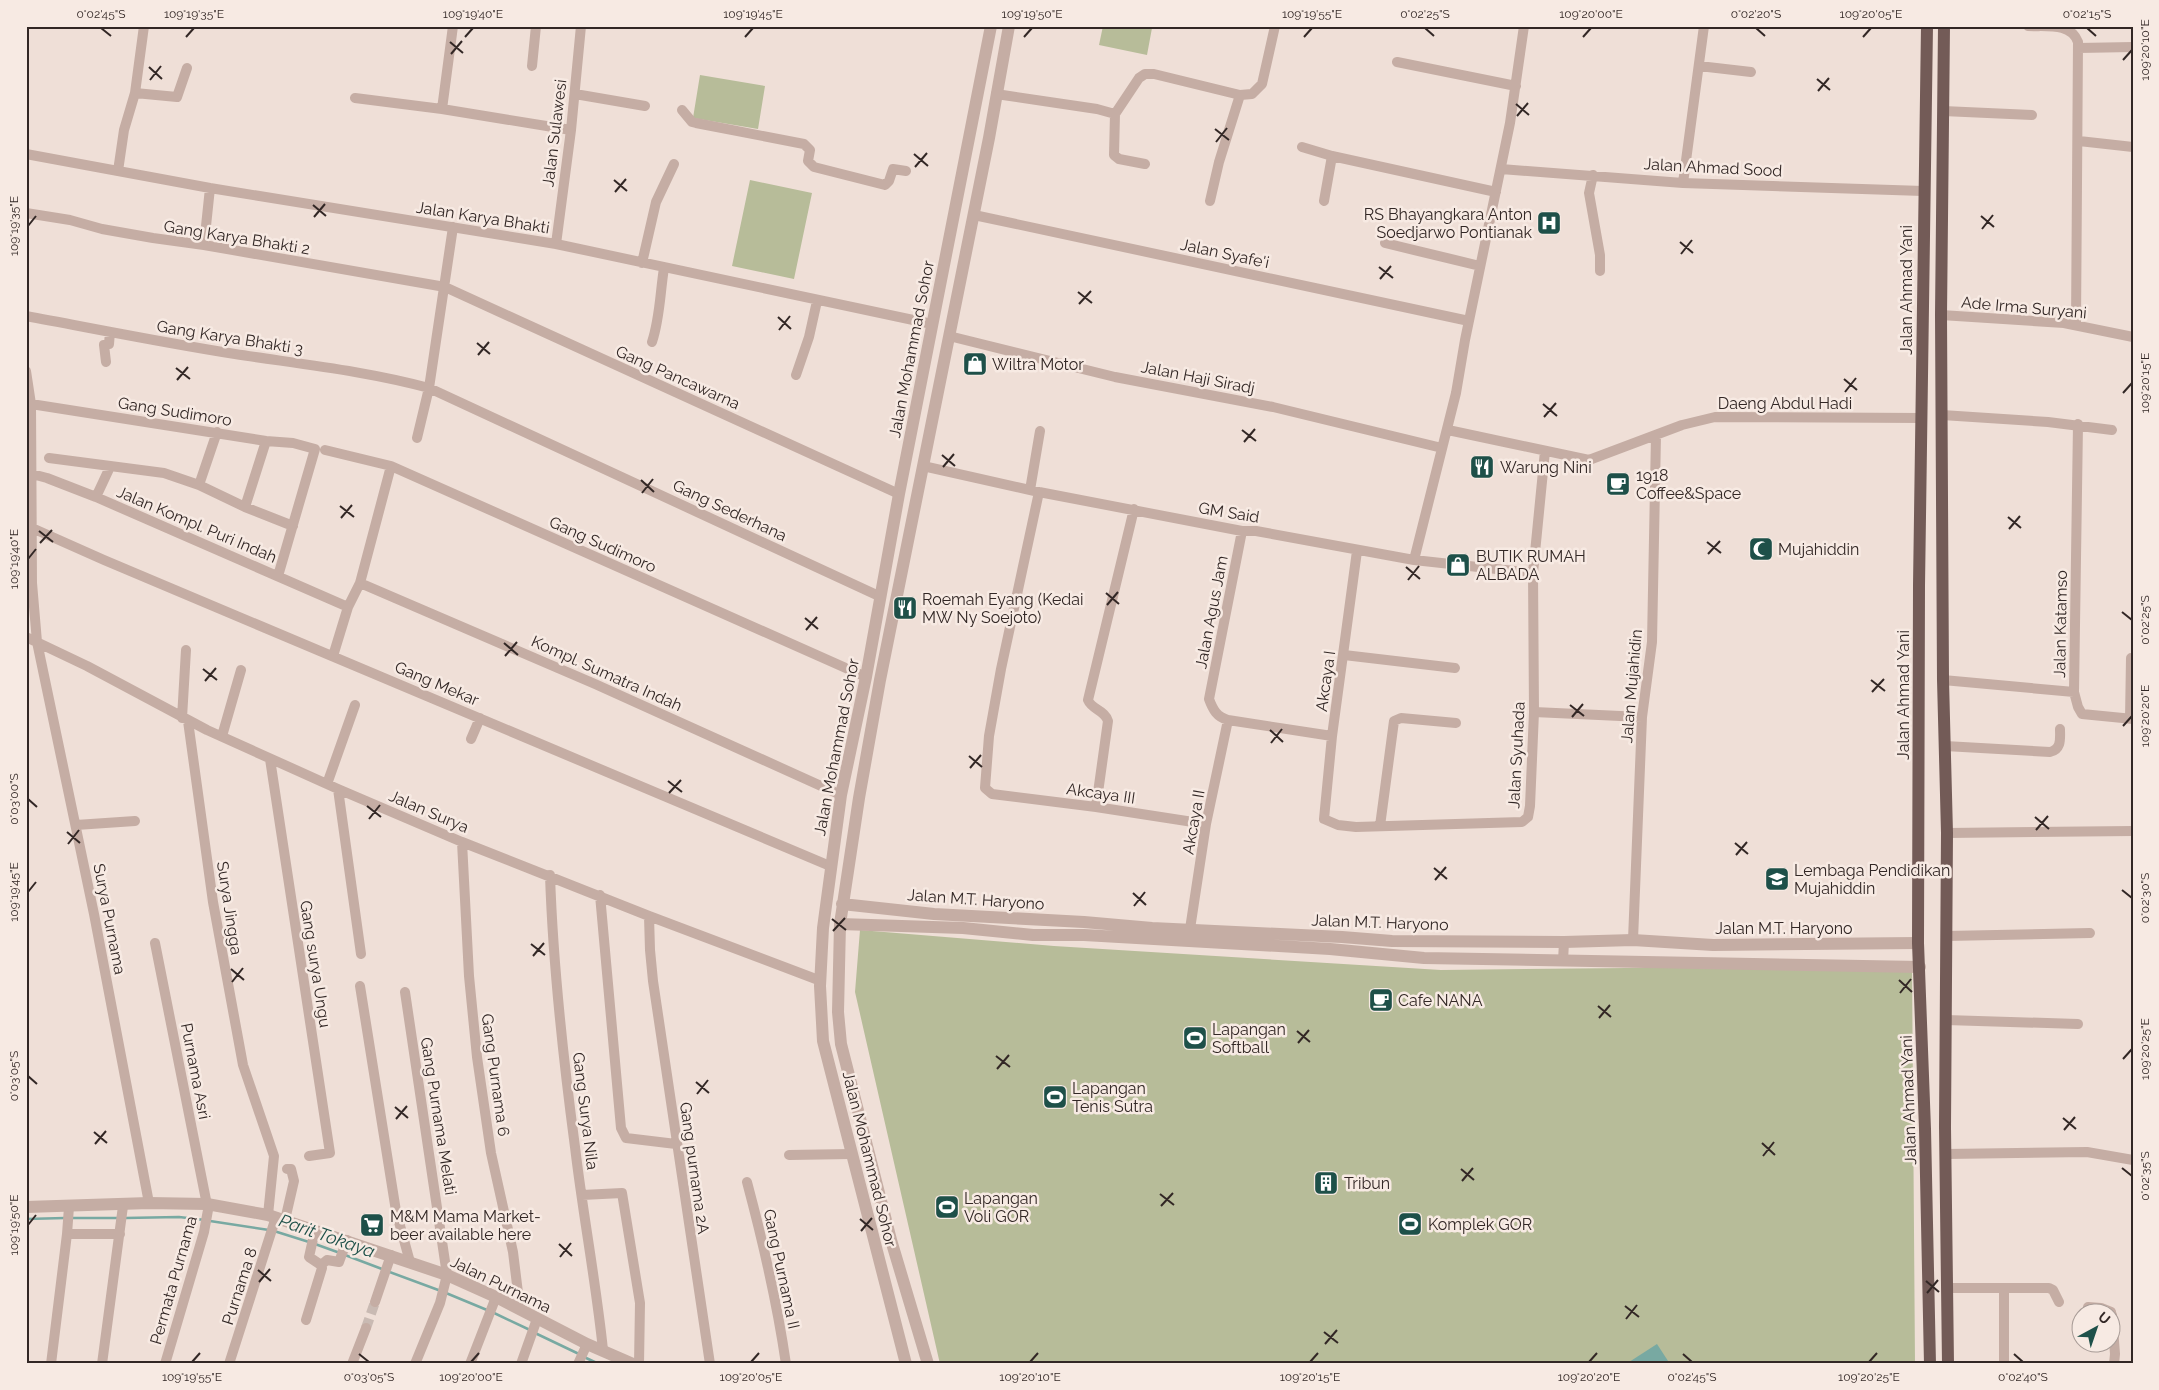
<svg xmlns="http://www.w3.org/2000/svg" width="2159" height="1390" viewBox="0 0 2159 1390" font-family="Raleway,sans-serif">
  <rect width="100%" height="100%" fill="#efdfd7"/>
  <!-- green -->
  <path fill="#b7bc99" d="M1103 26H1142L1152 28 1147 55 1099 45Z
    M700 75 765 86 758 129 693 118Z
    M750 180 812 193 794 279 732 266Z
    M860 930 1054 946 1441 970 1912 965 1915 1364H940L855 992Z"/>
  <!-- water -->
  <path fill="#78a9a2" d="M1657 1344 1670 1364H1626Z"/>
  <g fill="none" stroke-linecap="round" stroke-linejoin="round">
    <!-- stream -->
    <path stroke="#78a9a2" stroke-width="2.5" d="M70 1218H120
      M125 1218 179 1217 205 1220
      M26 1219 65 1218
      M210 1221 269 1230
      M274 1231 309 1242
      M315 1244 340 1253
      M345 1255 382 1269
      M387 1271 441 1291
      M446 1293 487 1310
      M492 1312 530 1330
      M535 1333 579 1354
      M584 1357 599 1364"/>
    <!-- minor-tunnel -->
    <path stroke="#c9bab3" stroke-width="10" stroke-dasharray="10 5" stroke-linecap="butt" d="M366 1328 375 1302"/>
    <!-- minor -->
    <path stroke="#c5ada4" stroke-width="10" d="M2028 26C2045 27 2071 22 2078 42L2076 325
      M2078 48 2133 47
      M1397 62 1516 86
      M532 66 536 26
      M1699 66 1751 72
      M135 93 144 26
      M575 94 645 106
      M996 94 1097 109 1115 114 1139 78 1145 74H1154L1240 95 1252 94 1262 84 1275 26
      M355 98 442 109 571 130
      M442 109 453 26
      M682 110 692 122 696 123 804 144 810 150 808 161 814 167 885 185 889 181 893 169 906 171
      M1943 111 2032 115
      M1115 114 1114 155 1119 159 1145 164
      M2079 141 2133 147
      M1302 147 1332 156
      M26 154 210 188 556 244 932 324
      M1501 169 1683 183 1923 191
      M118 171 124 130 135 93 177 97 187 68
      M1593 175 1589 193 1600 255V271
      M1683 183 1704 26
      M1210 201 1219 162 1240 95
      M1324 201 1332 156 1496 192
      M26 213 70 220 102 229 153 238 204 245 445 287 899 494
      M974 215 1469 321
      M1385 243 1480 266
      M556 244 571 130 581 26
      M204 245 210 188
      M642 263 656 202 674 164
      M1941 315 2064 323 2133 337
      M26 316C96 329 165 343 235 354 300 364 366 371 429 388L881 597
      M949 336 1115 377 1273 407 1442 448
      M652 342C660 318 660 293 664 268
      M106 362 104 345 109 344 110 332
      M26 371 31 404 32 583 37 642 94 914 149 1203
      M796 375 809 337 817 301
      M31 404 266 441 293 443 315 449 278 576
      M1942 415 2048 422 2112 430
      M1448 430 1589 460 1682 425 1715 417 1922 418
      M417 438 429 388 453 227
      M325 450 391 466 866 677
      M49 458 164 473 199 485 245 507 293 526
      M923 466 1039 492 1242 531H1256L1414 560 1533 573
      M27 476 32 474 47 478 96 497 348 607
      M199 485 217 432
      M1030 490 1040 431
      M1039 492 1001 669 989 736 985 788 992 794 1096 807 1206 824
      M96 497 110 467
      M245 507 266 441
      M32 528 104 560 830 866
      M1242 531 1209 699C1213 710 1217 717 1228 720L1332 736
      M1357 551 1332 736 1324 819 1338 825 1356 827 1522 822 1528 817 1530 806 1534 712 1533 573 1545 451
      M1414 560 1456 393 1465 340 1510 123 1524 26
      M360 583 595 684 841 795
      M26 637 87 666 207 730 338 789 462 842 649 916 821 981
      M1344 655 1455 668
      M333 656 348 607 360 583 391 466
      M1943 680 2074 692 2078 424
      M2074 692 2078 707 2082 714 2133 719
      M1534 712 1642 717
      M182 718 186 650
      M2130 719 2131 658
      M188 721 213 902 243 1065 274 1156 268 1215
      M222 736 241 670
      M471 739 480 718
      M1945 746 2050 752C2062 749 2060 738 2060 729
      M270 759 330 1153 309 1156
      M327 784 355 705
      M338 789 361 954
      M1096 807 1108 721C1105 710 1092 710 1088 700L1134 509
      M76 825 135 821
      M1380 826 1394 721 1401 718 1456 723
      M1947 833 2133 831
      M462 842 469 976 477 1057 491 1153 513 1252 520 1309
      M550 875C553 966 563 1057 575 1147 583 1215 596 1282 603 1350
      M600 895 621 1128 626 1138 676 1144
      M649 916 650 950 653 981 710 1364
      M1190 929 1206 824 1228 720
      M1946 936 2090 933
      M1633 940 1642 717 1652 642 1656 435
      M155 943 208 1210 204 1232 165 1364
      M1563 961 1564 942
      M360 986 396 1211 410 1262
      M405 992 447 1275 440 1303 415 1364
      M1946 1020 2078 1024
      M1946 1154 2087 1152 2133 1160
      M789 1155 851 1154
      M747 1182C763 1242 777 1302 786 1364
      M582 1195 622 1193 640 1303 639 1364
      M285 1220 294 1181 291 1169H287
      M67 1234H120
      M321 1265 327 1260 339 1262 347 1240
      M1947 1288H2049L2053 1290 2059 1302
      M2004 1288V1364
      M375 1302 391 1255
      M2088 1307 2101 1308 2111 1312
      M2112 1315 2115 1354 2114 1364
      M306 1320 322 1268 321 1265 309 1257 315 1230
      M51 1364 67 1234 69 1207
      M102 1364 123 1206
      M229 1364 276 1217
      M352 1364 366 1328
      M470 1364 496 1297
      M521 1364 537 1319
      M578 1364 587 1344"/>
    <!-- tertiary -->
    <path stroke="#c5ada4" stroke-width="12" d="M842 904 934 914 1084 922 1152 928 1342 937 1392 941 1564 942 1633 940 1713 945 1918 943
      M840 924 963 928 1033 935H1084L1330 949 1424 958 1920 967
      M26 1207 149 1203 207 1204 268 1215 447 1275 496 1297 587 1344 633 1364
      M906 1364 823 1041 820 986 823 928 841 795 866 677 899 494 991 26
      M928 1364 891 1240 841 1044 838 1012 840 924 859 798 880 680 989 138 1009 26"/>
    <!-- primary -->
    <path stroke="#735b57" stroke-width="12" d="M1927 26 1919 586 1918 943 1925 1129 1930 1364
      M1944 26 1941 315 1943 680 1947 833 1945 1127 1948 1364"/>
  </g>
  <!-- ticks -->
  <path fill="none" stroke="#322725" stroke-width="2" d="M101 28 111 36M1425 28 1434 36M1756 28 1765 36M2087 28 2096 36M186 37 194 28M465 37 473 28M745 37 753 28M1024 37 1032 28M1304 37 1312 28M1583 37 1591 28M1863 37 1871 28M450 42 463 53M451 54 462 41M2123 60 2132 50M149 67 162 79M1817 79 1830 90M150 80 161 66M1818 91 1829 78M1516 104 1529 115M1517 116 1528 103M1215 129 1229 140M1216 142 1227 128M914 154 928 166M915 167 927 153M614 180 627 191M615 192 626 179M313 205 326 216M1981 216 1994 227M314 217 325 204M28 226 36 216M1982 229 1993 215M1680 242 1693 253M1681 254 1692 240M1379 267 1393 278M1380 279 1391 266M1078 292 1092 303M1079 304 1091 291M778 317 791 329M779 330 790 316M477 343 490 354M478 355 489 342M176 368 190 379M1844 379 1857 390M177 380 188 367M1845 392 1856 378M2123 393 2132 383M1543 404 1557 416M1544 417 1556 403M1242 430 1256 441M1244 442 1255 429M942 455 955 466M943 467 954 454M641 480 654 492M642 493 653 479M340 506 354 517M2008 517 2021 528M341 518 352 505M2009 529 2020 516M39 531 53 542M1707 542 1721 553M40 543 52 530M1708 554 1720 541M28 559 36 549M1406 567 1420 579M1408 580 1419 566M1106 593 1119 604M1107 605 1118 592M2122 612 2132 620M805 618 818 629M806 630 817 617M504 643 518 655M505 656 517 642M203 669 217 680M1871 680 1885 691M205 681 216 668M1872 692 1884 679M1570 705 1584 716M1572 717 1583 704M2123 726 2132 716M1270 730 1283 742M1271 743 1282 729M969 756 982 767M970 768 981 755M668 781 682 792M669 793 681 780M28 799 37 807M367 806 381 817M2035 817 2049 829M369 819 380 805M2036 830 2048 816M67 832 80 843M1735 843 1748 854M68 844 79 830M1736 855 1747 842M1434 868 1447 879M1435 880 1446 867M2122 890 2132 898M28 892 36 882M1133 893 1146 905M1134 906 1145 892M832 919 846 930M833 931 845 918M531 944 545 955M533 956 544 943M231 969 244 980M1899 980 1912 992M232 982 243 968M1900 993 1911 979M1598 1006 1611 1017M1599 1018 1610 1005M1297 1031 1310 1042M1298 1043 1309 1030M996 1056 1010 1067M2123 1059 2132 1049M997 1069 1009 1055M28 1076 37 1084M696 1082 709 1093M697 1094 708 1080M395 1107 408 1118M2063 1118 2076 1129M396 1119 407 1106M2064 1130 2075 1117M94 1132 107 1143M1762 1143 1775 1155M95 1144 106 1131M1763 1156 1774 1142M2122 1168 2132 1176M1461 1169 1474 1180M1462 1181 1473 1168M1160 1194 1174 1205M1161 1206 1173 1193M860 1219 873 1230M28 1225 36 1215M861 1231 872 1218M559 1244 572 1256M560 1257 571 1243M258 1270 271 1281M1926 1281 1939 1292M259 1282 270 1269M1927 1293 1938 1280M1625 1306 1639 1317M1626 1319 1637 1305M1324 1332 1338 1343M1325 1344 1337 1330M359 1354 369 1362M1683 1354 1692 1362M2014 1354 2023 1362M192 1362 200 1353M471 1362 479 1353M751 1362 759 1353M1030 1362 1038 1353M1310 1362 1318 1353M1589 1362 1597 1353M1869 1362 1877 1353"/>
  <!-- icons -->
  <defs>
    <symbol id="hospital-square" viewBox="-11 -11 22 22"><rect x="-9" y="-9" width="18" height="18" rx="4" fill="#1e5049" stroke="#f7eae3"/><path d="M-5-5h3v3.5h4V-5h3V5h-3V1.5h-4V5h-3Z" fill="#fff"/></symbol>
    <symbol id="shop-square" viewBox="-11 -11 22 22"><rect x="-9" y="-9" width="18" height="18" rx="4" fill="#1e5049" stroke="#f7eae3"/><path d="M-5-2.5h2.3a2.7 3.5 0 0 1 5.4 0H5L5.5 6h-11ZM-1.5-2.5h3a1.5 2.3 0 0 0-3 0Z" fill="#fff"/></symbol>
    <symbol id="restaurant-square" viewBox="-11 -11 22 22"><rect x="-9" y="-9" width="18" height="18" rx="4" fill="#1e5049" stroke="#f7eae3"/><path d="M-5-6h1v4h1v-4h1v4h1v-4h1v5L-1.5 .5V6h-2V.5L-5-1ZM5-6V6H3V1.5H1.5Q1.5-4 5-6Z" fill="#fff"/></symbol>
    <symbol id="cafe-square" viewBox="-11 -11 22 22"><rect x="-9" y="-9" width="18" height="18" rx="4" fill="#1e5049" stroke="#f7eae3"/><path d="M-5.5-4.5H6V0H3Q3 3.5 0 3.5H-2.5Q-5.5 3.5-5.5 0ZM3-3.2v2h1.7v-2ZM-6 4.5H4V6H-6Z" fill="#fff"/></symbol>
    <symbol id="mosque-square" viewBox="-11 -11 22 22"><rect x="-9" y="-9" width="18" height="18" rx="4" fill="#1e5049" stroke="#f7eae3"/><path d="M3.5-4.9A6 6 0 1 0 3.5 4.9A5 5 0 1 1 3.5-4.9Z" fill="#fff"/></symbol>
    <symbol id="school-square" viewBox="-11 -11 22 22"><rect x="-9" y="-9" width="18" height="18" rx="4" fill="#1e5049" stroke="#f7eae3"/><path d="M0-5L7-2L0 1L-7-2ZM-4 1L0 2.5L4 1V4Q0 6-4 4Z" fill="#fff"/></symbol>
    <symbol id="stadium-square" viewBox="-11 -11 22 22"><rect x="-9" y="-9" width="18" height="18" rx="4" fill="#1e5049" stroke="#f7eae3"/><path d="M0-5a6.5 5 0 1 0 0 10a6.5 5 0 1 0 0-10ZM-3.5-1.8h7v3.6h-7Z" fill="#fff"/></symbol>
    <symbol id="building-square" viewBox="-11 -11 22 22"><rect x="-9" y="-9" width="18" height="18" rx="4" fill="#1e5049" stroke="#f7eae3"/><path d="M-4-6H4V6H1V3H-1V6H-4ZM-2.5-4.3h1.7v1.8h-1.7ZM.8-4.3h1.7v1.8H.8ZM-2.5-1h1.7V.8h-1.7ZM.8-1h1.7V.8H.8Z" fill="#fff"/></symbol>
    <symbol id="supermarket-square" viewBox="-11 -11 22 22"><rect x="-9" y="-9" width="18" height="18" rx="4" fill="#1e5049" stroke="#f7eae3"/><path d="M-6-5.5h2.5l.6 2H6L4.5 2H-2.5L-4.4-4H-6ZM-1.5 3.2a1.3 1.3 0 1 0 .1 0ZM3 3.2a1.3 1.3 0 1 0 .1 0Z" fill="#fff"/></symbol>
  </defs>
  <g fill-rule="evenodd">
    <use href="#hospital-square" x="1535" y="209" width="28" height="28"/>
    <use href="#shop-square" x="961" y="350" width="28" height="28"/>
    <use href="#restaurant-square" x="1468" y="453" width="28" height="28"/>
    <use href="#cafe-square" x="1604" y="470" width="28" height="28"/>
    <use href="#mosque-square" x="1747" y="535" width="28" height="28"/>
    <use href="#shop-square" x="1444" y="551" width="28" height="28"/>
    <use href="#restaurant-square" x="891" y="594" width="28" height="28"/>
    <use href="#school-square" x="1763" y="865" width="28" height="28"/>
    <use href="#cafe-square" x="1367" y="986" width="28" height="28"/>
    <use href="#stadium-square" x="1181" y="1024" width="28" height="28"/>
    <use href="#stadium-square" x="1041" y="1083" width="28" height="28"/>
    <use href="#building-square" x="1312" y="1169" width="28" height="28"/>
    <use href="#stadium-square" x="933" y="1193" width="28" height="28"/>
    <use href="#stadium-square" x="1396" y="1210" width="28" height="28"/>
    <use href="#supermarket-square" x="358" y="1211" width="28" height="28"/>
  </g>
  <g text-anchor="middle" stroke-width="5" stroke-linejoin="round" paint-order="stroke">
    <!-- street labels -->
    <g font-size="16" fill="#322725" stroke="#f7eae3">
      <text transform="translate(554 133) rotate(-83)" y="6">Jalan Sulawesi</text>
      <text transform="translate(1713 167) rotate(3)" y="6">Jalan Ahmad Sood</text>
      <text transform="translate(483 217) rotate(9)" y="6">Jalan Karya Bhakti</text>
      <text transform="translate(237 237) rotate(9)" y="6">Gang Karya Bhakti 2</text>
      <text transform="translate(1225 253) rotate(12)" y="6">Jalan Syafe'i</text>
      <text transform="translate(1906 290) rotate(-90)" y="6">Jalan Ahmad Yani</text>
      <text transform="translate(2024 307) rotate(5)" y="6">Ade Irma Suryani</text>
      <text transform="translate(230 337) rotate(9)" y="6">Gang Karya Bhakti 3</text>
      <text transform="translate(911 349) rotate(-79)" y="6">Jalan Mohammad Sohor</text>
      <text transform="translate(678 377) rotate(24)" y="6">Gang Pancawarna</text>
      <text transform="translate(1198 377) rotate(11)" y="6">Jalan Haji Siradj</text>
      <text x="1785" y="409">Daeng Abdul Hadi</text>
      <text transform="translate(175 411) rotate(9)" y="6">Gang Sudimoro</text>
      <text transform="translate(730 510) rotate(25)" y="6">Gang Sederhana</text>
      <text transform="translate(1229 512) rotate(9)" y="6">GM Said</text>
      <text transform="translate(197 524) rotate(23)" y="6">Jalan Kompl. Puri Indah</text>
      <text transform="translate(603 544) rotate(24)" y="6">Gang Sudimoro</text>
      <text transform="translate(1211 612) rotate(-79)" y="6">Jalan Agus Jam</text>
      <text transform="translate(2060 624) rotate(-89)" y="6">Jalan Katamso</text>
      <text transform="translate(607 673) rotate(24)" y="6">Kompl. Sumatra Indah</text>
      <text transform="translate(1325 681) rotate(-82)" y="6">Akcaya I</text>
      <text transform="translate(437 683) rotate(23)" y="6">Gang Mekar</text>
      <text transform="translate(1631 686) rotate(-85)" y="6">Jalan Mujahidin</text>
      <text transform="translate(1903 695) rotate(-90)" y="6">Jalan Ahmad Yani</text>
      <text transform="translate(836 747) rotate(-79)" y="6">Jalan Mohammad Sohor</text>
      <text transform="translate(1516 755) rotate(-87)" y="6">Jalan Syuhada</text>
      <text transform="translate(1101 793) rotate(8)" y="6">Akcaya III</text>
      <text transform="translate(429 811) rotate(23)" y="6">Jalan Surya</text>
      <text transform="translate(1193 822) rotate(-80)" y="6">Akcaya II</text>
      <text transform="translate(976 899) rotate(4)" y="6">Jalan M.T. Haryono</text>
      <text transform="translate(230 908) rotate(81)" y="6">Surya Jingga</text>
      <text transform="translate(110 919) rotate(79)" y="6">Surya Purnama</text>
      <text transform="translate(1380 922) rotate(2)" y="6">Jalan M.T. Haryono</text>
      <text x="1784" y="934">Jalan M.T. Haryono</text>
      <text transform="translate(316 964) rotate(81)" y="6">Gang surya Ungu</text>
      <text transform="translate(196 1071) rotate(79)" y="6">Purnama Asri</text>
      <text transform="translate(496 1075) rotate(82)" y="6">Gang Purnama 6</text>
      <text transform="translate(1908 1100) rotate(-92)" y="6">Jalan Ahmad Yani</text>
      <text transform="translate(586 1111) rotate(83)" y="6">Gang Surya Nila</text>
      <text transform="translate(439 1116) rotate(81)" y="6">Gang Purnama Melati</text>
      <text transform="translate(870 1159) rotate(76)" y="6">Jalan Mohammad Sohor</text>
      <text transform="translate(695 1168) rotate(82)" y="6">Gang purnama 2A</text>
      <text transform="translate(782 1269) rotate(78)" y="6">Gang Purnama II</text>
      <text transform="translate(173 1280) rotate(-74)" y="6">Permata Purnama</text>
      <text transform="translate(501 1284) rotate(26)" y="6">Jalan Purnama</text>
      <text transform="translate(239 1286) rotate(-72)" y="6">Purnama 8</text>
    </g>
    <!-- poi labels -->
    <g font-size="16" fill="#322725" stroke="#f7eae3" text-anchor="start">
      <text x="1532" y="220" text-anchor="end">RS Bhayangkara Anton<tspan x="1532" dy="18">Soedjarwo Pontianak</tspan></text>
      <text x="992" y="370">Wiltra Motor</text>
      <text x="1500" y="473">Warung Nini</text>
      <text x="1636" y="481">1918<tspan x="1636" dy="18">Coffee&amp;Space</tspan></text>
      <text x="1778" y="555">Mujahiddin</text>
      <text x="1476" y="562">BUTIK RUMAH<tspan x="1476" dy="18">ALBADA</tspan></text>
      <text x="922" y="605">Roemah Eyang (Kedai<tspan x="922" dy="18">MW Ny Soejoto)</tspan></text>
      <text x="1794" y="876">Lembaga Pendidikan<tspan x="1794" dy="18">Mujahiddin</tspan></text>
      <text x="1398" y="1006">Cafe NANA</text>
      <text x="1212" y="1035">Lapangan<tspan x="1212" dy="18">Softball</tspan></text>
      <text x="1072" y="1094">Lapangan<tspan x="1072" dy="18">Tenis Sutra</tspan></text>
      <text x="1344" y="1189">Tribun</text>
      <text x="964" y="1204">Lapangan<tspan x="964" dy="18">Voli GOR</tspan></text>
      <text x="390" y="1222">M&amp;M Mama Market-<tspan x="390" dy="18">beer available here</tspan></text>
      <text x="1428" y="1230">Komplek GOR</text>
    </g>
    <!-- water labels -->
    <g font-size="18" font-style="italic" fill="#1e5049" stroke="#f7eae3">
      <text transform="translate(327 1236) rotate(19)" y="6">Parit Tokaya</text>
    </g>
  </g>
  <!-- border -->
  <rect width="2159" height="1390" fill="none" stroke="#f7eae3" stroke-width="55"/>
  <!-- north arrow -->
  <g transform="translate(2096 1328) rotate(40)"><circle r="24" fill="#f7eae3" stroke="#a89c97"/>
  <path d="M0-4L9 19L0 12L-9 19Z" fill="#1e5049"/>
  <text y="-8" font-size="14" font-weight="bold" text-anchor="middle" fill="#322725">U</text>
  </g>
  <rect x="28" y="28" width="2104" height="1334" fill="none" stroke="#322725" stroke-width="2"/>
  <g font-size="12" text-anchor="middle" fill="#322725">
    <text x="101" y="18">0°02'45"S</text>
    <text x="194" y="18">109°19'35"E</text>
    <text x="473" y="18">109°19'40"E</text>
    <text x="753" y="18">109°19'45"E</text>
    <text x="1032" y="18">109°19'50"E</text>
    <text x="1312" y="18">109°19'55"E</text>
    <text x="1425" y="18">0°02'25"S</text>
    <text x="1591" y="18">109°20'00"E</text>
    <text x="1756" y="18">0°02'20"S</text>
    <text x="1871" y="18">109°20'05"E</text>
    <text x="2087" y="18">0°02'15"S</text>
    <text transform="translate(2145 50) rotate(-90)" y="4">109°20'10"E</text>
    <text transform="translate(14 226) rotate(-90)" y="4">109°19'35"E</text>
    <text transform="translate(2145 383) rotate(-90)" y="4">109°20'15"E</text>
    <text transform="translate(14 559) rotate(-90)" y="4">109°19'40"E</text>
    <text transform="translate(2145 620) rotate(-90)" y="4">0°02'25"S</text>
    <text transform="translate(2145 716) rotate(-90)" y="4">109°20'20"E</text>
    <text transform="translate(14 799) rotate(-90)" y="4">0°03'00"S</text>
    <text transform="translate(14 892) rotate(-90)" y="4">109°19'45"E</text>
    <text transform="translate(2145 898) rotate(-90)" y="4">0°02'30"S</text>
    <text transform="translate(2145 1049) rotate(-90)" y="4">109°20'25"E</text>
    <text transform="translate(14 1076) rotate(-90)" y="4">0°03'05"S</text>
    <text transform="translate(2145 1176) rotate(-90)" y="4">0°02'35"S</text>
    <text transform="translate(14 1225) rotate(-90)" y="4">109°19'50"E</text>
    <text x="192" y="1381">109°19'55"E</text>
    <text x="369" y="1381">0°03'05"S</text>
    <text x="471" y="1381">109°20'00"E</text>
    <text x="751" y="1381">109°20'05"E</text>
    <text x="1030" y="1381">109°20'10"E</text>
    <text x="1310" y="1381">109°20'15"E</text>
    <text x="1589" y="1381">109°20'20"E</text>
    <text x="1692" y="1381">0°02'45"S</text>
    <text x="1869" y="1381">109°20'25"E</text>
    <text x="2023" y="1381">0°02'40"S</text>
  </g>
</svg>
